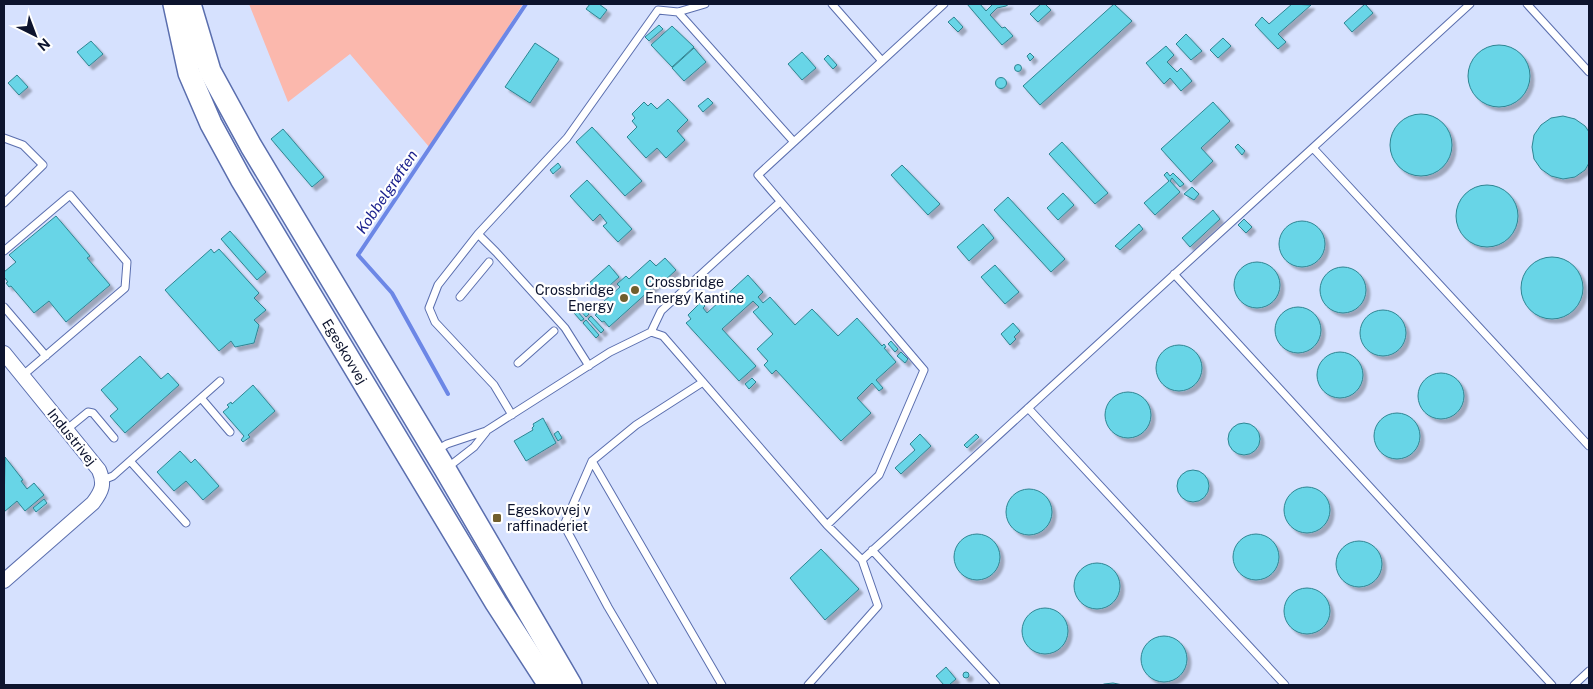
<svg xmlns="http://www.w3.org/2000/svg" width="1593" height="689" viewBox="0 0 1593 689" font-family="'Public Sans',sans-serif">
  <defs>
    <filter id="shadow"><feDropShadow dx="4" dy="4" stdDeviation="1" flood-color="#0004"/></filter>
  </defs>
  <rect width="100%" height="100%" fill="#d6e1fe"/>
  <!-- green -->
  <path fill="#fbb8ad" d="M249 4H523L430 148 350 54 288 102Z"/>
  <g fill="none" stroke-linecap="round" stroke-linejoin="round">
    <!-- stream -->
    <path stroke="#6c87e6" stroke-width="4" d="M448 394 392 293 358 255 526 4"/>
  </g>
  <!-- building -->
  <path fill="#67d5e7" stroke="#2f8592" filter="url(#shadow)" d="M590 4H599L607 10 600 19 586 9Z
    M967 4H980L986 11 993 4H1009L1006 6 997 8 990 15 1002 28 1005 27 1013 36 1002 45Z
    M1041 4H1045L1051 10 1038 22 1030 14Z
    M1114 4 1132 21 1040 105 1023 86Z
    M1292 4 1311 5 1278 34 1286 42 1278 49 1255 25 1262 17 1269 24Z
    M1365 4 1373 13 1352 32 1344 23Z
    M954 17 963 27 958 32 948 22Z
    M659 25 663 29 649 41 645 37Z
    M672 26 694 47 672 67 651 45Z
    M1186 34 1202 51 1191 60 1176 44Z
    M1223 38 1231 46 1218 58 1210 50Z
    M91 41 103 54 89 66 77 52Z
    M535 43 559 59 530 103 505 87Z
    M1468 76a31 31 0 1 1 62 0a31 31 0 1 1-62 0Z
    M1166 46 1174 55 1167 62 1177 72 1181 68 1192 81 1181 91 1170 78 1164 84 1146 63Z
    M694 48 706 62 684 81 672 68Z
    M802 52 816 68 802 80 788 64Z
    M1030 53 1034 57 1030 61 1027 56Z
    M828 55 837 65 833 69 824 59Z
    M1014.5 68a3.5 3.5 0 1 1 7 0a3.5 3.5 0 1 1-7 0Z
    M17 75 28 87 19 95 8 83Z
    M995.5 83a5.5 5.5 0 1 1 11 0a5.5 5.5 0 1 1-11 0Z
    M708 98 713 103 703 112 698 106Z
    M668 99 688 120 677 131 685 140 666 158 657 148 646 158 627 137 637 127 632 121 635 118 632 114 644 102 648 106 651 103 657 109Z
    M1213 102 1230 121 1201 148 1213 161 1191 182 1161 149Z
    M1390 145a31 31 0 1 1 62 0a31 31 0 1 1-62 0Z
    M1563 116 1575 119 1585 126 1589 132V163L1585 170 1575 177 1563 179 1551 176 1541 169 1534 159 1532 147 1534 135 1541 125 1551 118Z
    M592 127 642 181 625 196 576 142Z
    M283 129 324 177 312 187 271 139Z
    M1062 142 1108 193 1095 204 1049 154Z
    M1238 144 1245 151 1242 155 1235 147Z
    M558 163 561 167 553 174 550 170Z
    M902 165 940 204 928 215 891 175Z
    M1167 172 1170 176 1173 173 1184 184 1180 187 1172 178 1170 181 1180 192 1155 215 1144 203 1169 181 1164 175Z
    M587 180 632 229 618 242 603 226 607 223 600 214 593 221 570 196Z
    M1456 216a31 31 0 1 1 62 0a31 31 0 1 1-62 0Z
    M1192 187 1199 194 1194 200 1184 194Z
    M1063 193 1074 205 1058 220 1047 208Z
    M1008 197 1065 259 1051 272 994 210Z
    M1213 210 1220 219 1190 247 1182 238Z
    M56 216 90 256 87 258 110 285 66 322 49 301 34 313 11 286 9 287 6 283 8 282 4 277V272L16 262 9 255Z
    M1244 219 1252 227 1246 233 1238 225Z
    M1279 244a23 23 0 1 1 46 0a23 23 0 1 1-46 0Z
    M983 224 994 238 969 261 957 247Z
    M1139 224 1143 229 1120 250 1115 246Z
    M230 231 266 272 257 280 221 239Z
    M211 249 214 253 219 249 259 293 254 298 266 310 254 320 259 325 254 343 235 347 231 341 219 351 165 290Z
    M1521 288a31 31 0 1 1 62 0a31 31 0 1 1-62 0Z
    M665 258 676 270 662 283 660 281 609 327 604 321 602 322 595 315 597 314 594 310 620 287 617 284 626 276 629 279 650 260 656 266Z
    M1234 285a23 23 0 1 1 46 0a23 23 0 1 1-46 0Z
    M609 265 619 277 598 296 588 284Z
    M995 265 1019 292 1005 304 981 277Z
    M1320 290a23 23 0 1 1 46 0a23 23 0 1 1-46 0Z
    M748 275 763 292 758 297 763 303 770 297 795 325 812 309 838 336 857 318 882 346 884 344 886 347 884 348 896 362 876 380 883 388 879 391 872 383 857 398 871 413 841 441 776 370 772 374 764 365 768 361 757 349 773 334 753 312 759 307 753 301 722 329 756 366 739 381 686 323 691 319 688 315 701 302 705 306 703 308 707 313Z
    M576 299 589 314 586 317 573 302Z
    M571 304 584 319 581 321 568 306Z
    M1275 330a23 23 0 1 1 46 0a23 23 0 1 1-46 0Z
    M1360 333a23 23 0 1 1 46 0a23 23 0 1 1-46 0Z
    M591 316 604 330 601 333 588 319Z
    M586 320 599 335 596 338 583 323Z
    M1013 323 1020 331 1014 337 1016 339 1010 345 1001 334Z
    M891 341 898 349 895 352 888 344Z
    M1156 368a23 23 0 1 1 46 0a23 23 0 1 1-46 0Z
    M901 352 908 359 905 363 897 356Z
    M1317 375a23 23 0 1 1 46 0a23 23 0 1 1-46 0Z
    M140 356 161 379 168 373 179 385 125 433 110 416 118 409 101 390Z
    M1418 396a23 23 0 1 1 46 0a23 23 0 1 1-46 0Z
    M752 378 756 382 749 389 745 384Z
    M253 385 275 411 248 435 250 437 243 442 241 440 244 436 223 412 229 407 227 405 231 402 232 404Z
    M1105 415a23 23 0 1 1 46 0a23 23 0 1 1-46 0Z
    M1374 436a23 23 0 1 1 46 0a23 23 0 1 1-46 0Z
    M543 418 556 443 526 461 514 441 533 430 532 428 534 426 533 424Z
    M1228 439a16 16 0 1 1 32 0a16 16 0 1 1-32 0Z
    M558 431 562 438 558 441 554 434Z
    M920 434 931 446 901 474 895 468 915 450 910 444Z
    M976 434 979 437 967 448 964 445Z
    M180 451 191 463 195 459 219 486 203 500 186 481 174 491 157 472Z
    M5 457 23 480 21 481 27 489 34 483 44 495 25 511 17 501 4 512Z
    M1177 486a16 16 0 1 1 32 0a16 16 0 1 1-32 0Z
    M1284 510a23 23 0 1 1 46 0a23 23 0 1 1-46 0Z
    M1006 512a23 23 0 1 1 46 0a23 23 0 1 1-46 0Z
    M44 499 47 503 36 512 33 508Z
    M1233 557a23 23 0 1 1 46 0a23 23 0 1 1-46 0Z
    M954 557a23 23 0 1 1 46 0a23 23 0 1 1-46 0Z
    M1336 564a23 23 0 1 1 46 0a23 23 0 1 1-46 0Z
    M821 549 859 589 825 620 790 578Z
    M1074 586a23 23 0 1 1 46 0a23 23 0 1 1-46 0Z
    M1284 611a23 23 0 1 1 46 0a23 23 0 1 1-46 0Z
    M1022 631a23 23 0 1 1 46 0a23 23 0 1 1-46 0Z
    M1141 659a23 23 0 1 1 46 0a23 23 0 1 1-46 0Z
    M946 667 956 679 949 685H944L936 676Z
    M963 675a3 3 0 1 1 6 0a3 3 0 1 1-6 0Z
    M1113 683 1123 685H1102L1104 684Z"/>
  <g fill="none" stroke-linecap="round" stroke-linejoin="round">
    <defs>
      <path id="lane" d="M832 4 882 61
        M1527 4 1589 72
        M678 12 794 142
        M4 138 23 145 43 165 4 203
        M1313 148 1589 446
        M478 234 496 252 565 328 589 366
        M4 251 70 195 127 262 125 288 22 376
        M1174 274 1552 685
        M460 297 489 262
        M4 307 46 356
        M651 332 661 311 780 202
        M518 363 554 331
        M201 398 230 432
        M1028 408 1285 685
        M512 415 494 385 435 322 429 308 438 285 478 234 567 138 658 10 678 12 705 4
        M66 430 88 412 93 413 114 438
        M437 450 447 444 486 431 610 352 651 332 663 336 827 525 879 475 924 370 758 175 944 4
        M130 461 186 523
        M592 461 722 685
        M447 468 474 447 486 432
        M103 480 113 476 220 381
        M872 550 996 685
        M862 560 1470 4
        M654 685 608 607 564 525 592 461 636 425 703 382
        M808 685 878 606 862 560 827 525
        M1574 685 1589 671"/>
      <path id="street" d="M4 353 99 470C105 484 102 491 93 503L4 581"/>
      <g id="primary">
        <path id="s1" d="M174 4 189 73 211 124 241 179 496 603 549 685"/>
        <path d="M190 4 210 71 251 146 445 469 571 685"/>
      </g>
    </defs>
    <!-- lane casing -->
    <use href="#lane" stroke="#5a6eae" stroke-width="9"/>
    <!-- street casing -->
    <use href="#street" stroke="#5a6eae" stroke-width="16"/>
    <!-- primary casing -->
    <use href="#primary" stroke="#5a6eae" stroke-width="24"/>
    <!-- lane -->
    <use href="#lane" stroke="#fff" stroke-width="7"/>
    <!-- street -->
    <use href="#street" stroke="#fff" stroke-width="14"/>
    <!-- primary -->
    <use href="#primary" stroke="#fff" stroke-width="21"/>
  </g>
  <!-- markers -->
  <g fill="#705e2d" stroke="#fff" stroke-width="2">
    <circle cx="635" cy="290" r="5"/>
    <circle cx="624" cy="298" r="5"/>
    <rect x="492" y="513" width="10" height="10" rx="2.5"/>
  </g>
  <g text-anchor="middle" stroke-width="4.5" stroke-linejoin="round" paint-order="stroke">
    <!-- poi labels -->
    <g font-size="14" fill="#0d142e" stroke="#fff" text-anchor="start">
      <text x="645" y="287">Crossbridge<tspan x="645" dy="16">Energy Kantine</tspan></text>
      <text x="614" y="295" text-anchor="end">Crossbridge<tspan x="614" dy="16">Energy</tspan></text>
      <text x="507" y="515">Egeskovvej v<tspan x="507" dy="16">raffinaderiet</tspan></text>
    </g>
    <!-- street labels -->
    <g font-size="14" fill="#0d142e" stroke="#fff">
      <text dy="5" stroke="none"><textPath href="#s1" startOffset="390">Egeskovvej</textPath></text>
      <text transform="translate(72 437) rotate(51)" y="5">Industrivej</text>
    </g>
    <!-- water labels -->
    <g font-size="15" font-style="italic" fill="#181e8c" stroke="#fff">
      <text transform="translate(387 192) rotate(-56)" y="5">Kobbelgrøften</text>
    </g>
  </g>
  <!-- border -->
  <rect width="1593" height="689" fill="none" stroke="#0d142e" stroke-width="10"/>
  <!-- north arrow -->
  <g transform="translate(35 35) rotate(138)" stroke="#ffffff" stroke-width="4" paint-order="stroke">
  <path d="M0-4L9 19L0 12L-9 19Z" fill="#0d142e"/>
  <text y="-8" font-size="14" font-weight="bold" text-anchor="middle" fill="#0d142e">N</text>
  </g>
</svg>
